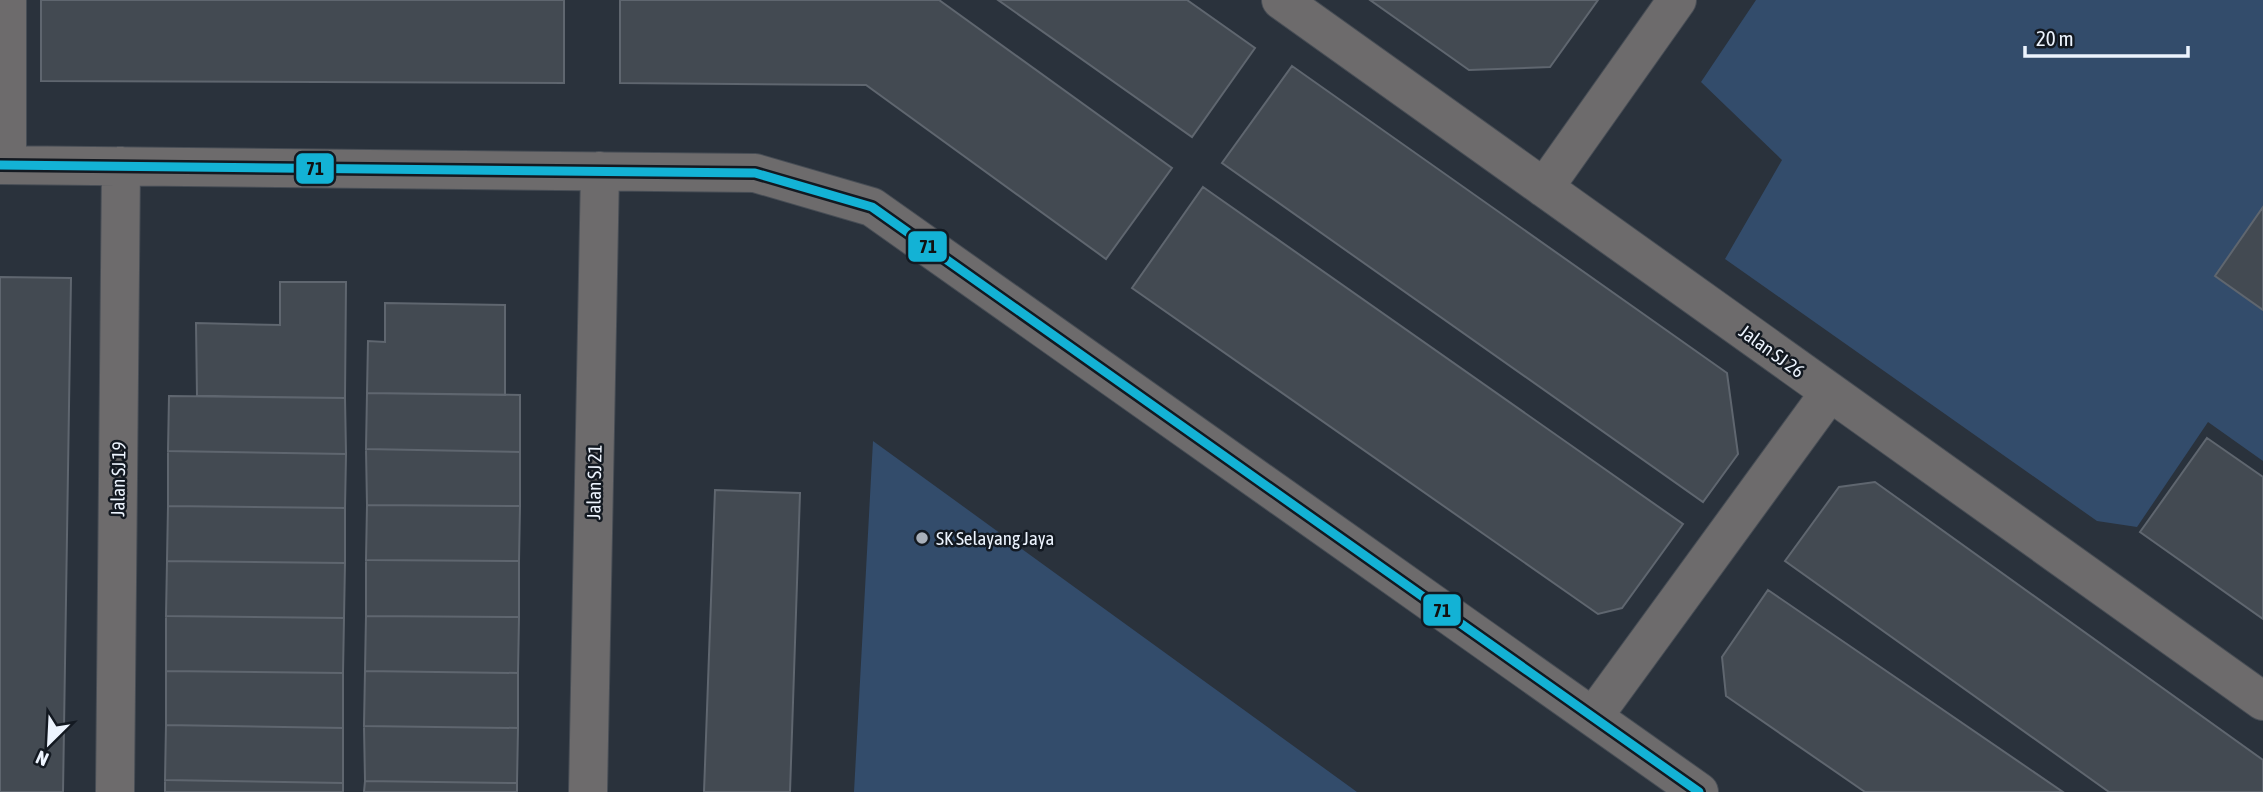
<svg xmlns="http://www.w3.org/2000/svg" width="2263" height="792" viewBox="0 0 2263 792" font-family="'Asap Condensed',sans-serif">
  <rect width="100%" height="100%" fill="#2a323c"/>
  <!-- green -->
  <path fill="#334c6b" d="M1756 0H2263V461L2208 422 2137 527 2097 521 1725 259 1782 160 1701 82Z
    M873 441 1357 792H854Z"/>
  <!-- building -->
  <path fill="#434a52" stroke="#5f666f" stroke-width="2" d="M41 0H564V83L41 81Z
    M620 0H939L1172 168 1106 259 866 85 620 83Z
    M998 0H1187L1255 48 1192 137Z
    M1370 0H1598L1550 67 1469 70Z
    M1292 66 1727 373 1738 454 1703 502 1222 163Z
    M1203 187 1683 524 1622 608 1598 614 1132 288Z
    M2263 207V310L2215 276Z
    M0 277 71 278 63 792H0Z
    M280 282H346L345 398 197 396 196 323 280 325Z
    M385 303 505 305V395L367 393 368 341 385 342Z
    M367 393 520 395V452L366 449Z
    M169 396 345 398 346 454 168 451Z
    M2207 438 2263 477V619L2140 532Z
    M366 449 520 452V506L367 505Z
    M168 451 346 454 345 508 168 506Z
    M1875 482 2263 760V792H2109L1785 561 1839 487Z
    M715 490 800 493 790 792H704Z
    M367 505 520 506 519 561 366 560Z
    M168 506 345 508V563L167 561Z
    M366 560 519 561V617L366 616Z
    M167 561 345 563 344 618 166 616Z
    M1768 590 2063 792H1865L1726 696 1722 657Z
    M166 616 344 618 343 673 166 671Z
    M366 616 519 617 518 673 365 671Z
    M166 671 343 673V728L166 725Z
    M365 671 518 673V728L364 726Z
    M166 725 343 728V783L165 780Z
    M364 726 518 728 517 783 365 781Z
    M165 780 343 783V792H165Z
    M365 781 517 783V792H364Z"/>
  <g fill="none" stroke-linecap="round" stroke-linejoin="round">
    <defs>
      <path id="minor" d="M1281 0 2263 701
        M0 165 755 173 872 207 1699 792
        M7 165V0
        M1544 188 1677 0
        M1593 717 1830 392
        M115 792 121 166
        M588 792 600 171"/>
    </defs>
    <!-- minor casing -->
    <use href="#minor" stroke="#474d55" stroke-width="40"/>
    <!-- minor -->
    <use href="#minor" stroke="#6d6b6c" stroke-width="38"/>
    <defs>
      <path id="bus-1" d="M0 165 755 173 872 207 1699 792"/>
    </defs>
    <!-- bus-1 casing -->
    <use href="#bus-1" stroke="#131921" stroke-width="14"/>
    <!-- bus-1 -->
    <use href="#bus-1" stroke="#13b2d5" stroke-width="9"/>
  </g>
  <!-- markers -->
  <circle fill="#a9b0ba" stroke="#131921" stroke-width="2.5" cx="922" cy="538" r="7"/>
  <g text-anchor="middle" stroke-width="5" stroke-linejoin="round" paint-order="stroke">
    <!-- street labels -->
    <g font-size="19" fill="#edf4fe" stroke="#131921">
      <text transform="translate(1772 351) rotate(36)" y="7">Jalan SJ 26</text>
      <text transform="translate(118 479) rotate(-89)" y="7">Jalan SJ 19</text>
      <text transform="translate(594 482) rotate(-89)" y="7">Jalan SJ 21</text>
    </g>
    <!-- poi labels -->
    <g font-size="19" fill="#edf4fe" stroke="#131921" text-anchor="start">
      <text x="936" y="545">SK Selayang Jaya</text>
    </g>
  </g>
  <g stroke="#131921" stroke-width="2.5">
    <rect x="295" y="152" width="40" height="33" rx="7" fill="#13b2d5"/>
    <rect x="907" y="230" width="41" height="33" rx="7" fill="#13b2d5"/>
    <rect x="1422" y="593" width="40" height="34" rx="7" fill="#13b2d5"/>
  </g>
  <g font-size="19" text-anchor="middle" font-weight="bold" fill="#111">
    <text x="315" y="175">71</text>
    <text x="928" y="253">71</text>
    <text x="1442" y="617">71</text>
  </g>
  <!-- north arrow -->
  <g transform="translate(49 743) rotate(204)" stroke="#131921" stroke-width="5" paint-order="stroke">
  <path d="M0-5L12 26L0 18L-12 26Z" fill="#edf4fe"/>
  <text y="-10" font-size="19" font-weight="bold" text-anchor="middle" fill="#edf4fe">N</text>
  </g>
  <!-- scale -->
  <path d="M2025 46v10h163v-10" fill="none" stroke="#edf4fe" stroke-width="3.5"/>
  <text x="2036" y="46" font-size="21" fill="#edf4fe" stroke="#131921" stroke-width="5" paint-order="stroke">20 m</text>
</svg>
